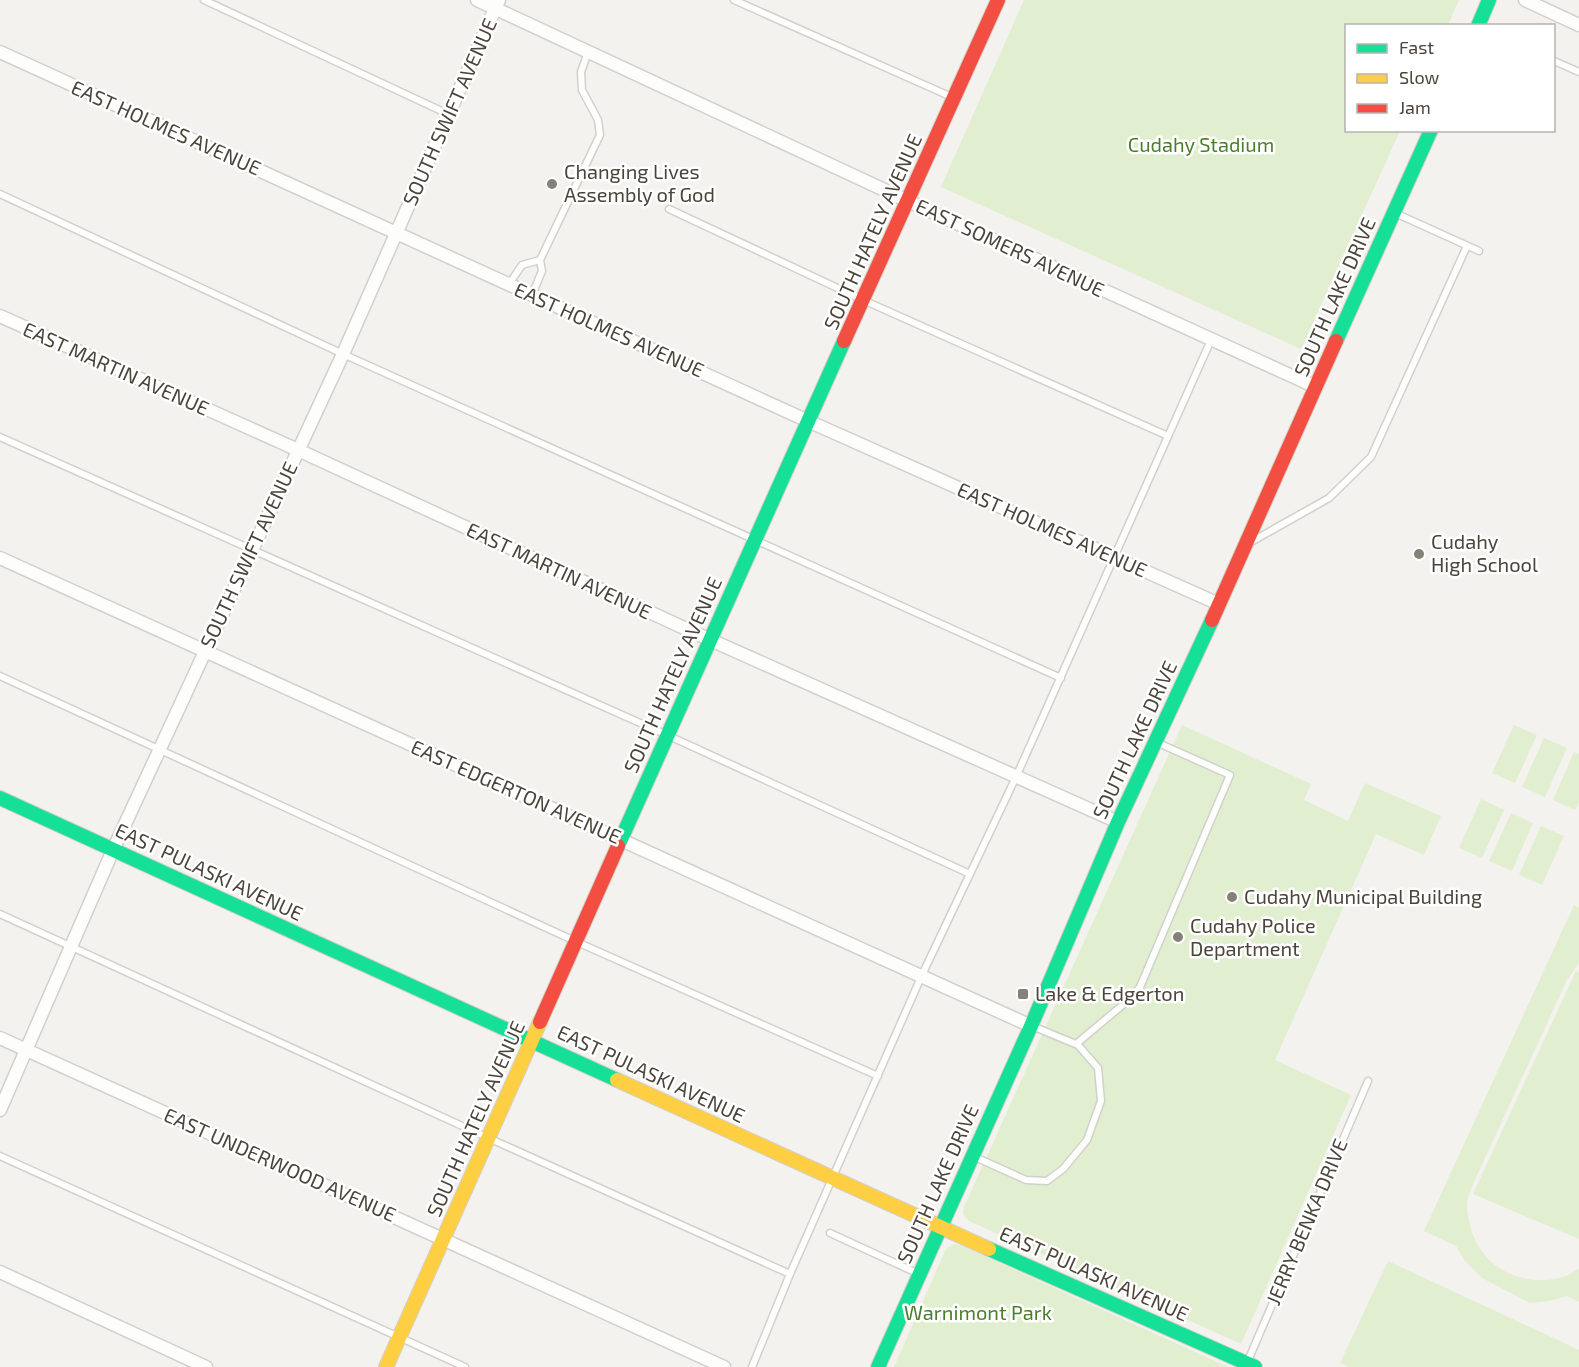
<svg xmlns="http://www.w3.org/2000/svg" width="1579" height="1367" viewBox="0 0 1579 1367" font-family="'Exo 2',sans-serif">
  <rect width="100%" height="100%" fill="#f4f2ee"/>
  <!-- green -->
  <path fill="#e1eecf" d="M1024 0H1459L1448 25 1346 26V130L1400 131 1301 349 941 187Z
    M1182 725 1311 784 1304 800 1348 821 1365 783 1441 816 1424 855 1376 834 1275 1060 1351 1095 1241 1344 969 1221 963 1214 964 1207Z
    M1514 725 1537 735 1515 783 1492 773Z
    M1544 738 1567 748 1545 797 1522 787Z
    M1574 752 1579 754V802L1575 810 1553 800Z
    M1481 799 1504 810 1482 858 1459 848Z
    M1511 813 1533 823 1512 871 1489 861Z
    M1541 826 1564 836 1542 885 1519 875Z
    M1574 905 1579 908V963L1567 980 1473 1184C1471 1190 1468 1196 1467 1202 1466 1209 1469 1218 1470 1225 1478 1260 1509 1282 1545 1280 1557 1280 1570 1276 1579 1268V1302L1567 1296 1549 1301 1530 1303 1482 1278 1465 1261 1456 1246 1424 1231Z
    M1576 971 1579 973V1239L1473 1194Z
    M954 1244 960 1245 1228 1367H894L946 1249Z
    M1388 1261 1579 1350V1367H1349L1340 1363Z"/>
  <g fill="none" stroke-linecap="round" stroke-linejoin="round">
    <defs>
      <path id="lane" d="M204 0 448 114
        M734 0 954 98
        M1554 61 1579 72
        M0 194 343 354 1061 678
        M669 209 863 300 1168 436
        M1395 213 1479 251
        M509 284 522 265 540 260
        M532 295 542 271 540 260 600 135 598 120 582 90 581 72 588 52
        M0 437 667 735 970 874
        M1251 542 1329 498 1371 457 1467 246
        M0 676 577 942 878 1076
        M0 914 473 1131 790 1274
        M1076 1044 1131 998 1140 987 1230 775 1156 742
        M0 1156 465 1367
        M975 1157 1026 1180 1047 1181 1063 1169 1087 1140 1101 1101 1098 1068 1078 1045 1032 1026
        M830 1233 919 1274
        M1247 1363 1368 1081
        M752 1367 790 1274 922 975 1016 777 1211 340"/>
      <path id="street" d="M477 0 908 201 1316 387
        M1525 0 1579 25
        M0 52 808 421 1219 604
        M0 316 298 450 695 633 1118 822
        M0 558 1031 1026
        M0 1038 724 1367
        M0 1110 113 850 343 354 499 0
        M0 1272 206 1367"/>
      <path id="fast" d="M1478 26 1489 0
        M1336 341 1431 130
        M0 798 617 1080
        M618 846 844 341
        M989 1249 1255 1367
        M878 1367 1031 1026 1118 822 1212 620"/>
      <path id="slow" d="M617 1080 989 1249
        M386 1367 540 1022"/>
      <path id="jam" d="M844 341 998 0
        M1212 620 1336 341
        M540 1022 618 846"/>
    </defs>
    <!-- lane casing -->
    <use href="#lane" stroke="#d2d0cb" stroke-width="9"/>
    <!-- street casing -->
    <use href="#street" stroke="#d2d0cb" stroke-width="15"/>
    <!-- fast casing -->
    <use href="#fast" stroke="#d3cfc5" stroke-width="16"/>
    <!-- slow casing -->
    <use href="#slow" stroke="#d3cfc5" stroke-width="16"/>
    <!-- jam casing -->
    <use href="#jam" stroke="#d3cfc5" stroke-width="16"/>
    <!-- lane -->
    <use href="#lane" stroke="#fdfdfc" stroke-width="6"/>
    <!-- street -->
    <use href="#street" stroke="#fdfdfc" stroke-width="12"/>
    <!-- fast -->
    <use href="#fast" stroke="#16e098" stroke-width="14"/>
    <!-- slow -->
    <use href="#slow" stroke="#ffcf43" stroke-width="14"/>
    <!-- jam -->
    <use href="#jam" stroke="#f24e42" stroke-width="14"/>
  </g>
  <!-- markers -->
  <g fill="#868178" stroke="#fff" stroke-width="2">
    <circle cx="552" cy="184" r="6"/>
    <circle cx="1419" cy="554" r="6"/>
    <circle cx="1232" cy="897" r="6"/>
    <circle cx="1178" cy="937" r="6"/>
    <rect x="1017" y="988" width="12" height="12" rx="3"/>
  </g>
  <g text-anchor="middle" stroke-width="5" stroke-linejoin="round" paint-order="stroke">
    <!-- street labels -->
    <g font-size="20" fill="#4b4439" stroke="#fff">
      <text transform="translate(450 112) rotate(-66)" y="7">SOUTH SWIFT AVENUE</text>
      <text transform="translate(166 128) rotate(24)" y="7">EAST HOLMES AVENUE</text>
      <text transform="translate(873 232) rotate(-66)" y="7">SOUTH HATELY AVENUE</text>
      <text transform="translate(1010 248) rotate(25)" y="7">EAST SOMERS AVENUE</text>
      <text transform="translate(1335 297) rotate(-66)" y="7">SOUTH LAKE DRIVE</text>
      <text transform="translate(609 330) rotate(24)" y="7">EAST HOLMES AVENUE</text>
      <text transform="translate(116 369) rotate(24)" y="7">EAST MARTIN AVENUE</text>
      <text transform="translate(1052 530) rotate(24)" y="7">EAST HOLMES AVENUE</text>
      <text transform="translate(249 555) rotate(-65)" y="7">SOUTH SWIFT AVENUE</text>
      <text transform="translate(559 571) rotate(25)" y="7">EAST MARTIN AVENUE</text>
      <text transform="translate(673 675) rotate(-66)" y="7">SOUTH HATELY AVENUE</text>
      <text transform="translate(1135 740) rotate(-65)" y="7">SOUTH LAKE DRIVE</text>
      <text transform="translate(516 792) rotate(24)" y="7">EAST EDGERTON AVENUE</text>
      <text transform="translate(209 872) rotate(25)" y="7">EAST PULASKI AVENUE</text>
      <text transform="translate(651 1074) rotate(25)" y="7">EAST PULASKI AVENUE</text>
      <text transform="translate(476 1119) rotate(-66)" y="7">SOUTH HATELY AVENUE</text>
      <text transform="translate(280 1165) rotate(24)" y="7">EAST UNDERWOOD AVENUE</text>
      <text transform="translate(938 1184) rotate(-66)" y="7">SOUTH LAKE DRIVE</text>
      <text transform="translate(1307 1222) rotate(-67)" y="7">JERRY BENKA DRIVE</text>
      <text transform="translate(1094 1274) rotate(24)" y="7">EAST PULASKI AVENUE</text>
    </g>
    <!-- park labels -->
    <g font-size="20" fill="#4a7f2a" stroke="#fff">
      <text x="1201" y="152">Cudahy Stadium</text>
      <text x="978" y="1320">Warnimont Park</text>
    </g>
    <!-- poi labels -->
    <g font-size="20" fill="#4b4439" stroke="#fff" text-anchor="start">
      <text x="564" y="179">Changing Lives<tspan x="564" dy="23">Assembly of God</tspan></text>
      <text x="1431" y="549">Cudahy<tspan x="1431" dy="23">High School</tspan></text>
      <text x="1244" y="904">Cudahy Municipal Building</text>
      <text x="1190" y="933">Cudahy Police<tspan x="1190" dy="23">Department</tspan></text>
      <text x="1035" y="1001">Lake &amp; Edgerton</text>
    </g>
  </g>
  <!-- legend -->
  <rect x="1345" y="24" width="210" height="108" fill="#ffffff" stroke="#b7b4b0" stroke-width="1.5"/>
  <rect x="1357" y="44" width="30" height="9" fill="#16e098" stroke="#b7b4b0" stroke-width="1.5"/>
  <text x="1399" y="54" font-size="18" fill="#4b4439">Fast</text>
  <rect x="1357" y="74" width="30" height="9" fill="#ffcf43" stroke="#b7b4b0" stroke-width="1.5"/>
  <text x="1399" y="84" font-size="18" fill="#4b4439">Slow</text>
  <rect x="1357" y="104" width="30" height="9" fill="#f24e42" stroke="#b7b4b0" stroke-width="1.5"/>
  <text x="1399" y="114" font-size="18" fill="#4b4439">Jam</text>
</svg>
